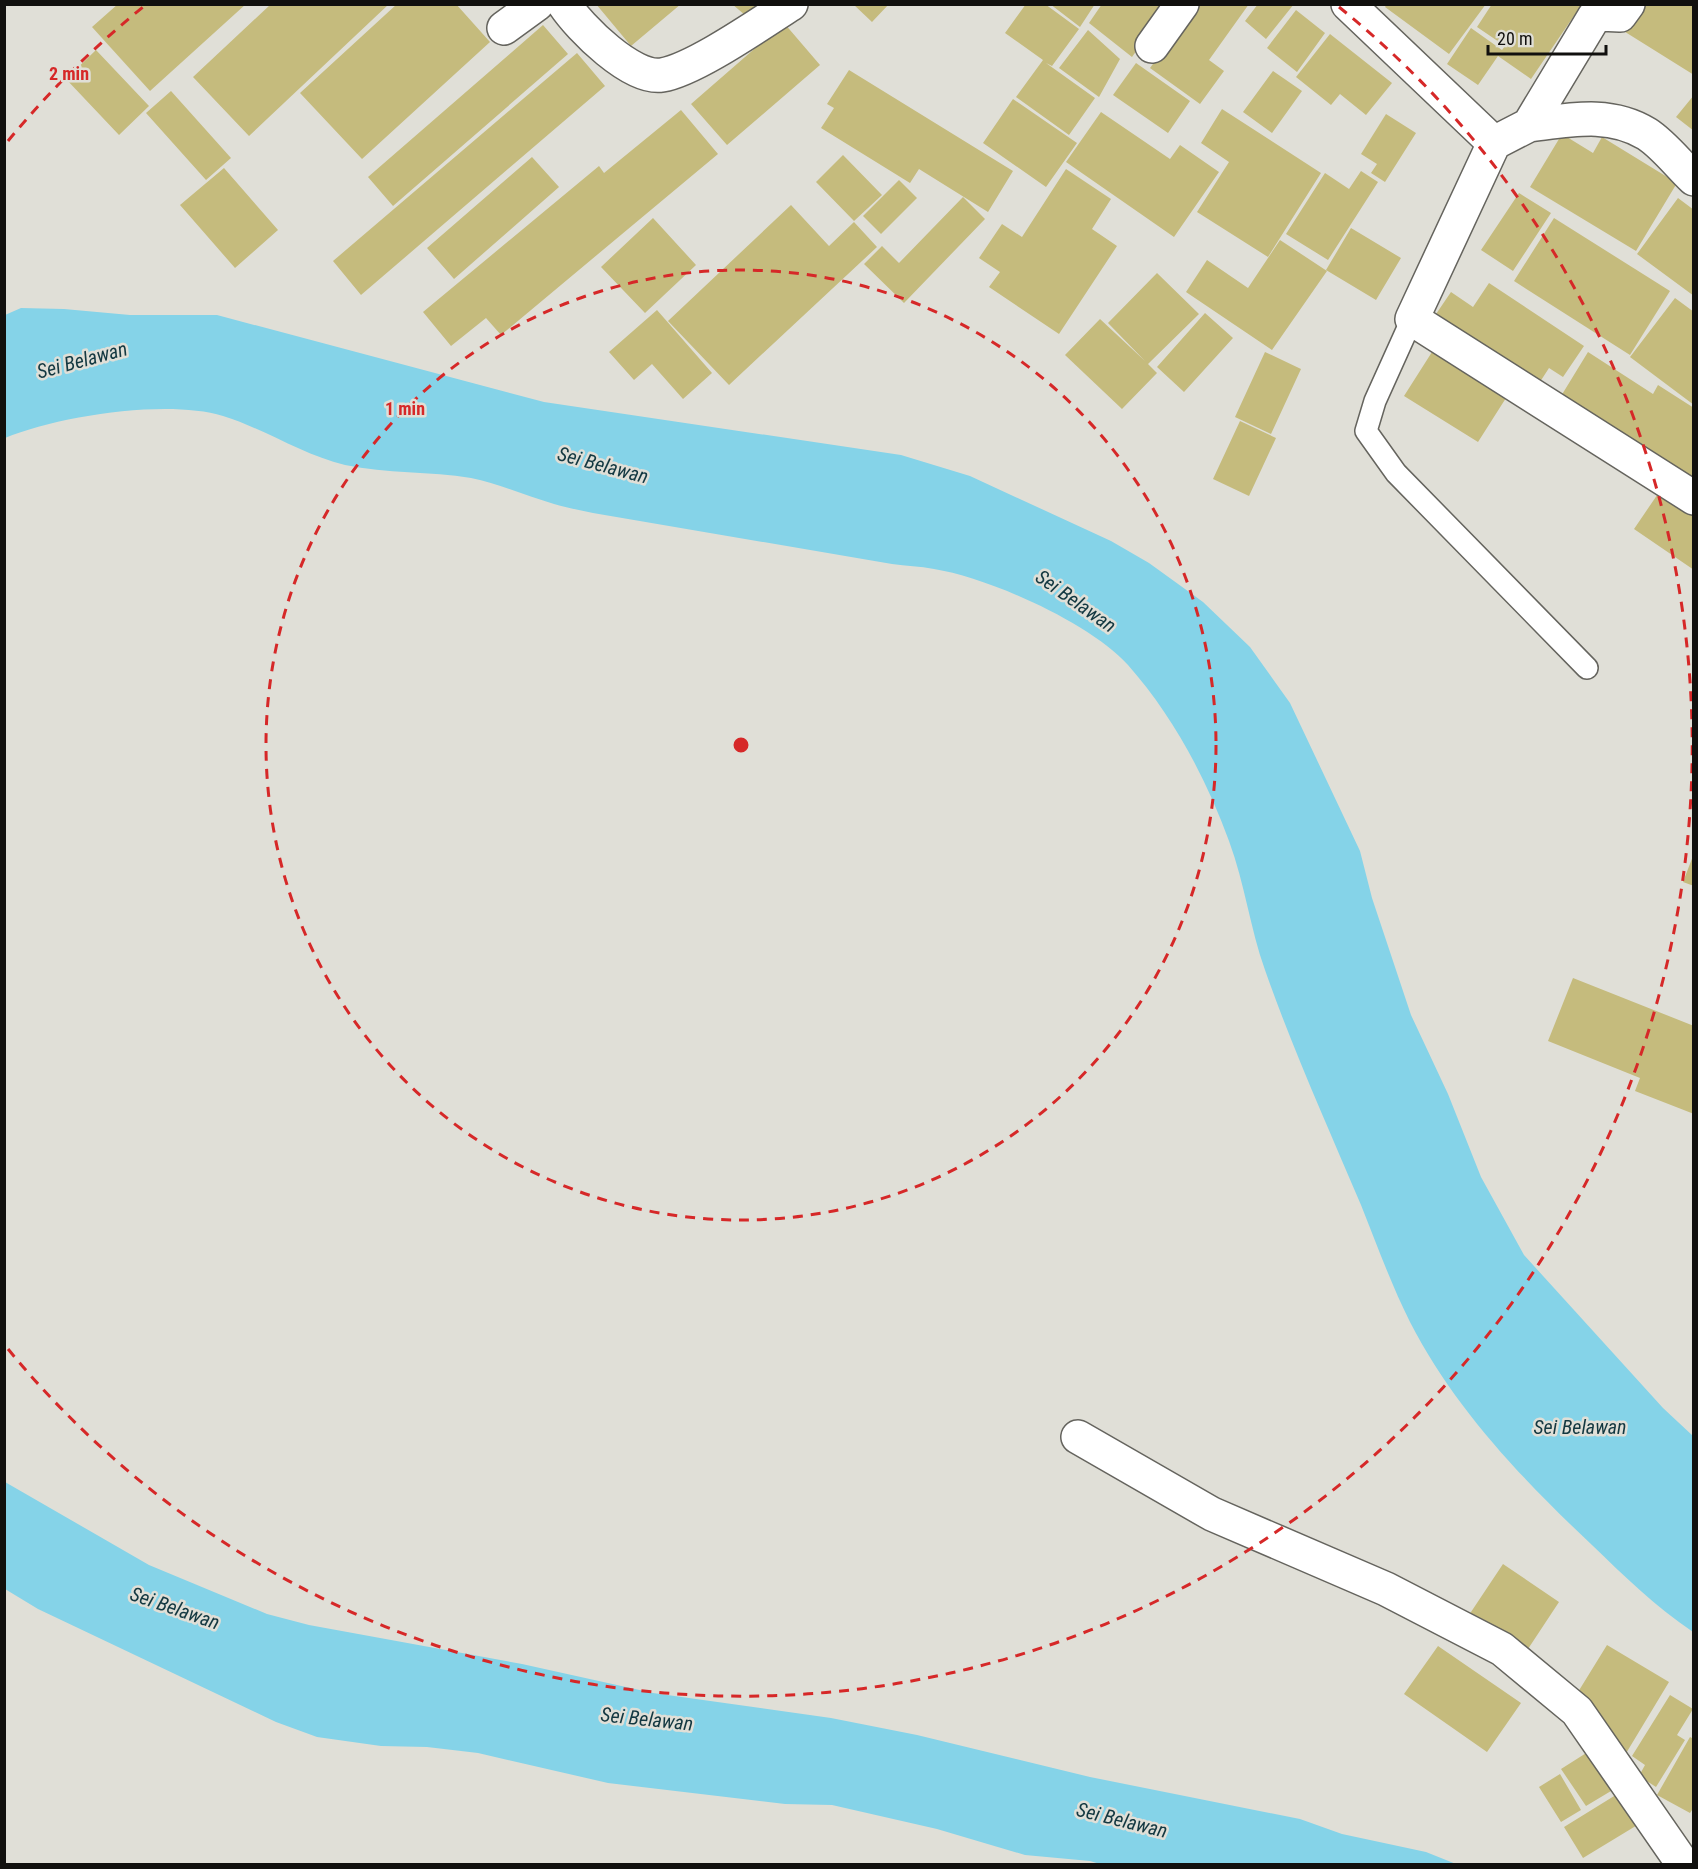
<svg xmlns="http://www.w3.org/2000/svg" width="1698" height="1869" viewBox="0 0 1698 1869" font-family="'Roboto Condensed',sans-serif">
  <rect width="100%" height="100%" fill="#e0dfd7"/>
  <!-- water -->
  <path fill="#85d3e8" d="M21 308 64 309 130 315H217L544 402 901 455 970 476 1111 541 1149 563 1203 602 1250 647 1290 703 1360 851 1372 898 1411 1015 1448 1094 1481 1177 1524 1255 1663 1408 1693 1436V1632C1656 1607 1624 1576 1592 1545 1523 1480 1454 1408 1410 1322 1391 1284 1377 1245 1361 1205 1328 1127 1293 1050 1265 970 1250 928 1245 884 1229 841 1206 778 1173 716 1128 665 1090 623 990 578 934 569 920 566 906 566 892 564L593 513C580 510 567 508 554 504 526 496 500 484 471 478 430 471 387 474 345 465 303 455 265 429 223 416 167 399 59 416 5 438V315Z
    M5 1482 149 1565 267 1614 309 1625 522 1664 653 1693 831 1718 917 1735 1090 1777 1300 1819 1342 1834 1426 1852 1456 1864H1100L1090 1861 1025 1855 937 1829 832 1805 785 1804 608 1783 478 1753 427 1747 381 1746 317 1737 276 1722 38 1609 5 1589Z"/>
  <!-- building -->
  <path fill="#c5bb7d" d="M118 4H246L150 91 92 27Z
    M271 4H389L249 136 193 77Z
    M397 4H456L490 42 362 159 300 93Z
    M596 4H681L631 46Z
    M732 4H768L752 21Z
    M853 4H889L872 22Z
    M1026 4H1045L1079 29 1052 66 1046 63 1095 98 1069 135 1016 97 1043 60 1005 33Z
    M1050 4H1095L1080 27Z
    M1102 4H1170L1132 57 1089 23Z
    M1197 4H1249L1209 60 1224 71 1200 104 1150 68Z
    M1258 4H1294L1266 39 1245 21Z
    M1387 4H1486L1449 54 1385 7Z
    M1492 4H1582L1531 79 1498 56 1478 85 1447 64 1471 28 1502 50 1505 46 1477 27Z
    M1639 4H1694V75L1622 30Z
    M1296 10 1325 33 1297 72 1267 48Z
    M784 23 820 65 727 145 691 104Z
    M543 25 568 54 393 206 368 177Z
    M1088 30 1120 59 1099 97 1059 68Z
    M1330 34 1392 83 1366 115 1340 94 1331 105 1296 77Z
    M96 50 149 106 119 135 66 79Z
    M577 53 605 86 361 295 333 261Z
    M1136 63 1190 101 1168 133 1113 95Z
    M849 70 1013 171 988 212 919 169 910 183 821 128 834 108 827 104Z
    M1273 71 1302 91 1272 133 1243 112Z
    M171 91 231 158 206 180 146 113Z
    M1694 95V131L1676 117Z
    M1013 99 1077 143 1046 187 983 143Z
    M1222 109 1321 173 1268 257 1197 212 1229 162 1201 143Z
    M681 110 718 154 501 335 486 318 451 346 423 312 599 166 604 173Z
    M1101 112 1170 159 1180 145 1219 172 1174 237 1066 162Z
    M1386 114 1416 133 1385 182 1371 173 1377 164 1361 154Z
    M1562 134 1593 153 1602 137 1677 183 1636 251 1530 187Z
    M843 155 882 195 854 221 816 182Z
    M532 157 559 187 454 279 427 248Z
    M224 168 278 230 235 268 180 205Z
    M1066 169 1111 199 1092 229 1117 246 1059 334 989 287 1000 272 979 258 1002 224 1022 237Z
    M1361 171 1378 182 1328 260 1286 234 1325 173 1349 189Z
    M899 180 917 198 881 234 863 216Z
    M1519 193 1551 213 1513 271 1481 250Z
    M963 197 985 219 904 303 864 264 882 246 899 263Z
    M1678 198 1694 210V296L1637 254Z
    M791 205 829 246 854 222 877 247 729 385 668 321Z
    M653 218 696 265 645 313 601 267Z
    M1554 218 1670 291 1630 355 1514 281Z
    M1351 228 1401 258 1376 300 1326 270Z
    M1280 240 1327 271 1272 350 1186 292 1207 260 1248 288Z
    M1157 273 1199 314 1148 364 1157 373 1122 409 1065 355 1100 319 1145 361 1108 323Z
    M1489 283 1584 346 1563 377 1549 368 1538 385 1434 317 1451 292 1473 307Z
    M1675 298 1694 312V405L1630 357Z
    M657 310 712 373 683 399 652 364 634 380 609 352Z
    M1205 313 1233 338 1184 392 1157 367Z
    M1265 352 1301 369 1271 434 1235 417Z
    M1432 352 1506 398 1478 442 1404 396Z
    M1588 352 1653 394 1658 385 1694 408V486L1558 401Z
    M1240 421 1276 438 1249 496 1213 479Z
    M1666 482 1694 516V570L1634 529Z
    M1693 856H1694V886L1683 882Z
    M1573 978 1694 1026V1114L1635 1091 1640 1078 1548 1041Z
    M1503 1564 1559 1602 1526 1652 1469 1615Z
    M1607 1645 1669 1682 1625 1755 1604 1742 1612 1730 1570 1705Z
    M1438 1646 1521 1703 1487 1752 1404 1694Z
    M1670 1695 1693 1709 1677 1735 1685 1740 1656 1787 1639 1776 1645 1765 1632 1756Z
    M1690 1737 1694 1739V1807L1690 1813 1657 1795Z
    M1591 1750 1616 1788 1586 1806 1561 1769Z
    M1560 1774 1581 1810 1561 1822 1539 1787Z
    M1619 1793 1639 1824 1583 1858 1564 1827Z"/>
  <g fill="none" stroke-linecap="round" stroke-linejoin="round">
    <defs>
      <path id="service" d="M1412 319 1375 401 1366 431 1396 473 1587 668"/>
      <path id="minor" d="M564 4C580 28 632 80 662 75 694 70 761 23 791 4
        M1348 4 1494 143 1412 319 1694 498
        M504 28 537 4
        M1152 46 1182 4
        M1529 125C1570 120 1610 111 1647 134 1664 145 1679 165 1694 179
        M1494 143 1529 125 1594 17 1598 14 1620 15 1628 4
        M1078 1437 1212 1514 1386 1589 1502 1649 1577 1711 1683 1864"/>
    </defs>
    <!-- service casing -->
    <use href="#service" stroke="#65645e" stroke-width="24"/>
    <!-- minor casing -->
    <use href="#minor" stroke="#65645e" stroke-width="36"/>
    <!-- service -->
    <use href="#service" stroke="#fff" stroke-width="21"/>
    <!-- minor -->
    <use href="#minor" stroke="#fff" stroke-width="33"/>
  </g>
  <!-- distance rings -->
  <g fill="none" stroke="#d62828" stroke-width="3" stroke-dasharray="10 8">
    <circle cx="741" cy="745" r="475"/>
    <path d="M8 141A950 950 0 0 1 143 7M1339 7A950 950 0 1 1 8 1349"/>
  </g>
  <g text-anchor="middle" stroke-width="5" stroke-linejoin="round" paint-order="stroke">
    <!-- water labels -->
    <g font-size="20" font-style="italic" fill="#133841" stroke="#e0dfd7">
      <text transform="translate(82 360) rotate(-15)" y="7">Sei Belawan</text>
      <text transform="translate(603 465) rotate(15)" y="7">Sei Belawan</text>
      <text transform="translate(1076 601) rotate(35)" y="7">Sei Belawan</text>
      <text x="1580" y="1434">Sei Belawan</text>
      <text transform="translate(175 1608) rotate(19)" y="7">Sei Belawan</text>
      <text transform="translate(647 1719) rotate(6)" y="7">Sei Belawan</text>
      <text transform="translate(1122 1820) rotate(14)" y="7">Sei Belawan</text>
    </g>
  </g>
  <circle cx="741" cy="745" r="9" fill="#d62828" stroke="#e0dfd7" stroke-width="3"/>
  <g font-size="18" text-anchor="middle" font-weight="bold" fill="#d62828" stroke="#e0dfd7" stroke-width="5" stroke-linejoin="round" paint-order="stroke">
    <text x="69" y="80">2 min</text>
    <text x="405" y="415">1 min</text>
  </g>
  <!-- border -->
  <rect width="1698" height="1869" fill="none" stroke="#11100e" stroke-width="12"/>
  <!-- scale -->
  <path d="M1488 45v9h118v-9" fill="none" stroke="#11100e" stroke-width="3"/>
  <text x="1497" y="45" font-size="18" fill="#11100e" stroke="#e0dfd7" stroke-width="4.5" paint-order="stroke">20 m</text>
</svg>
